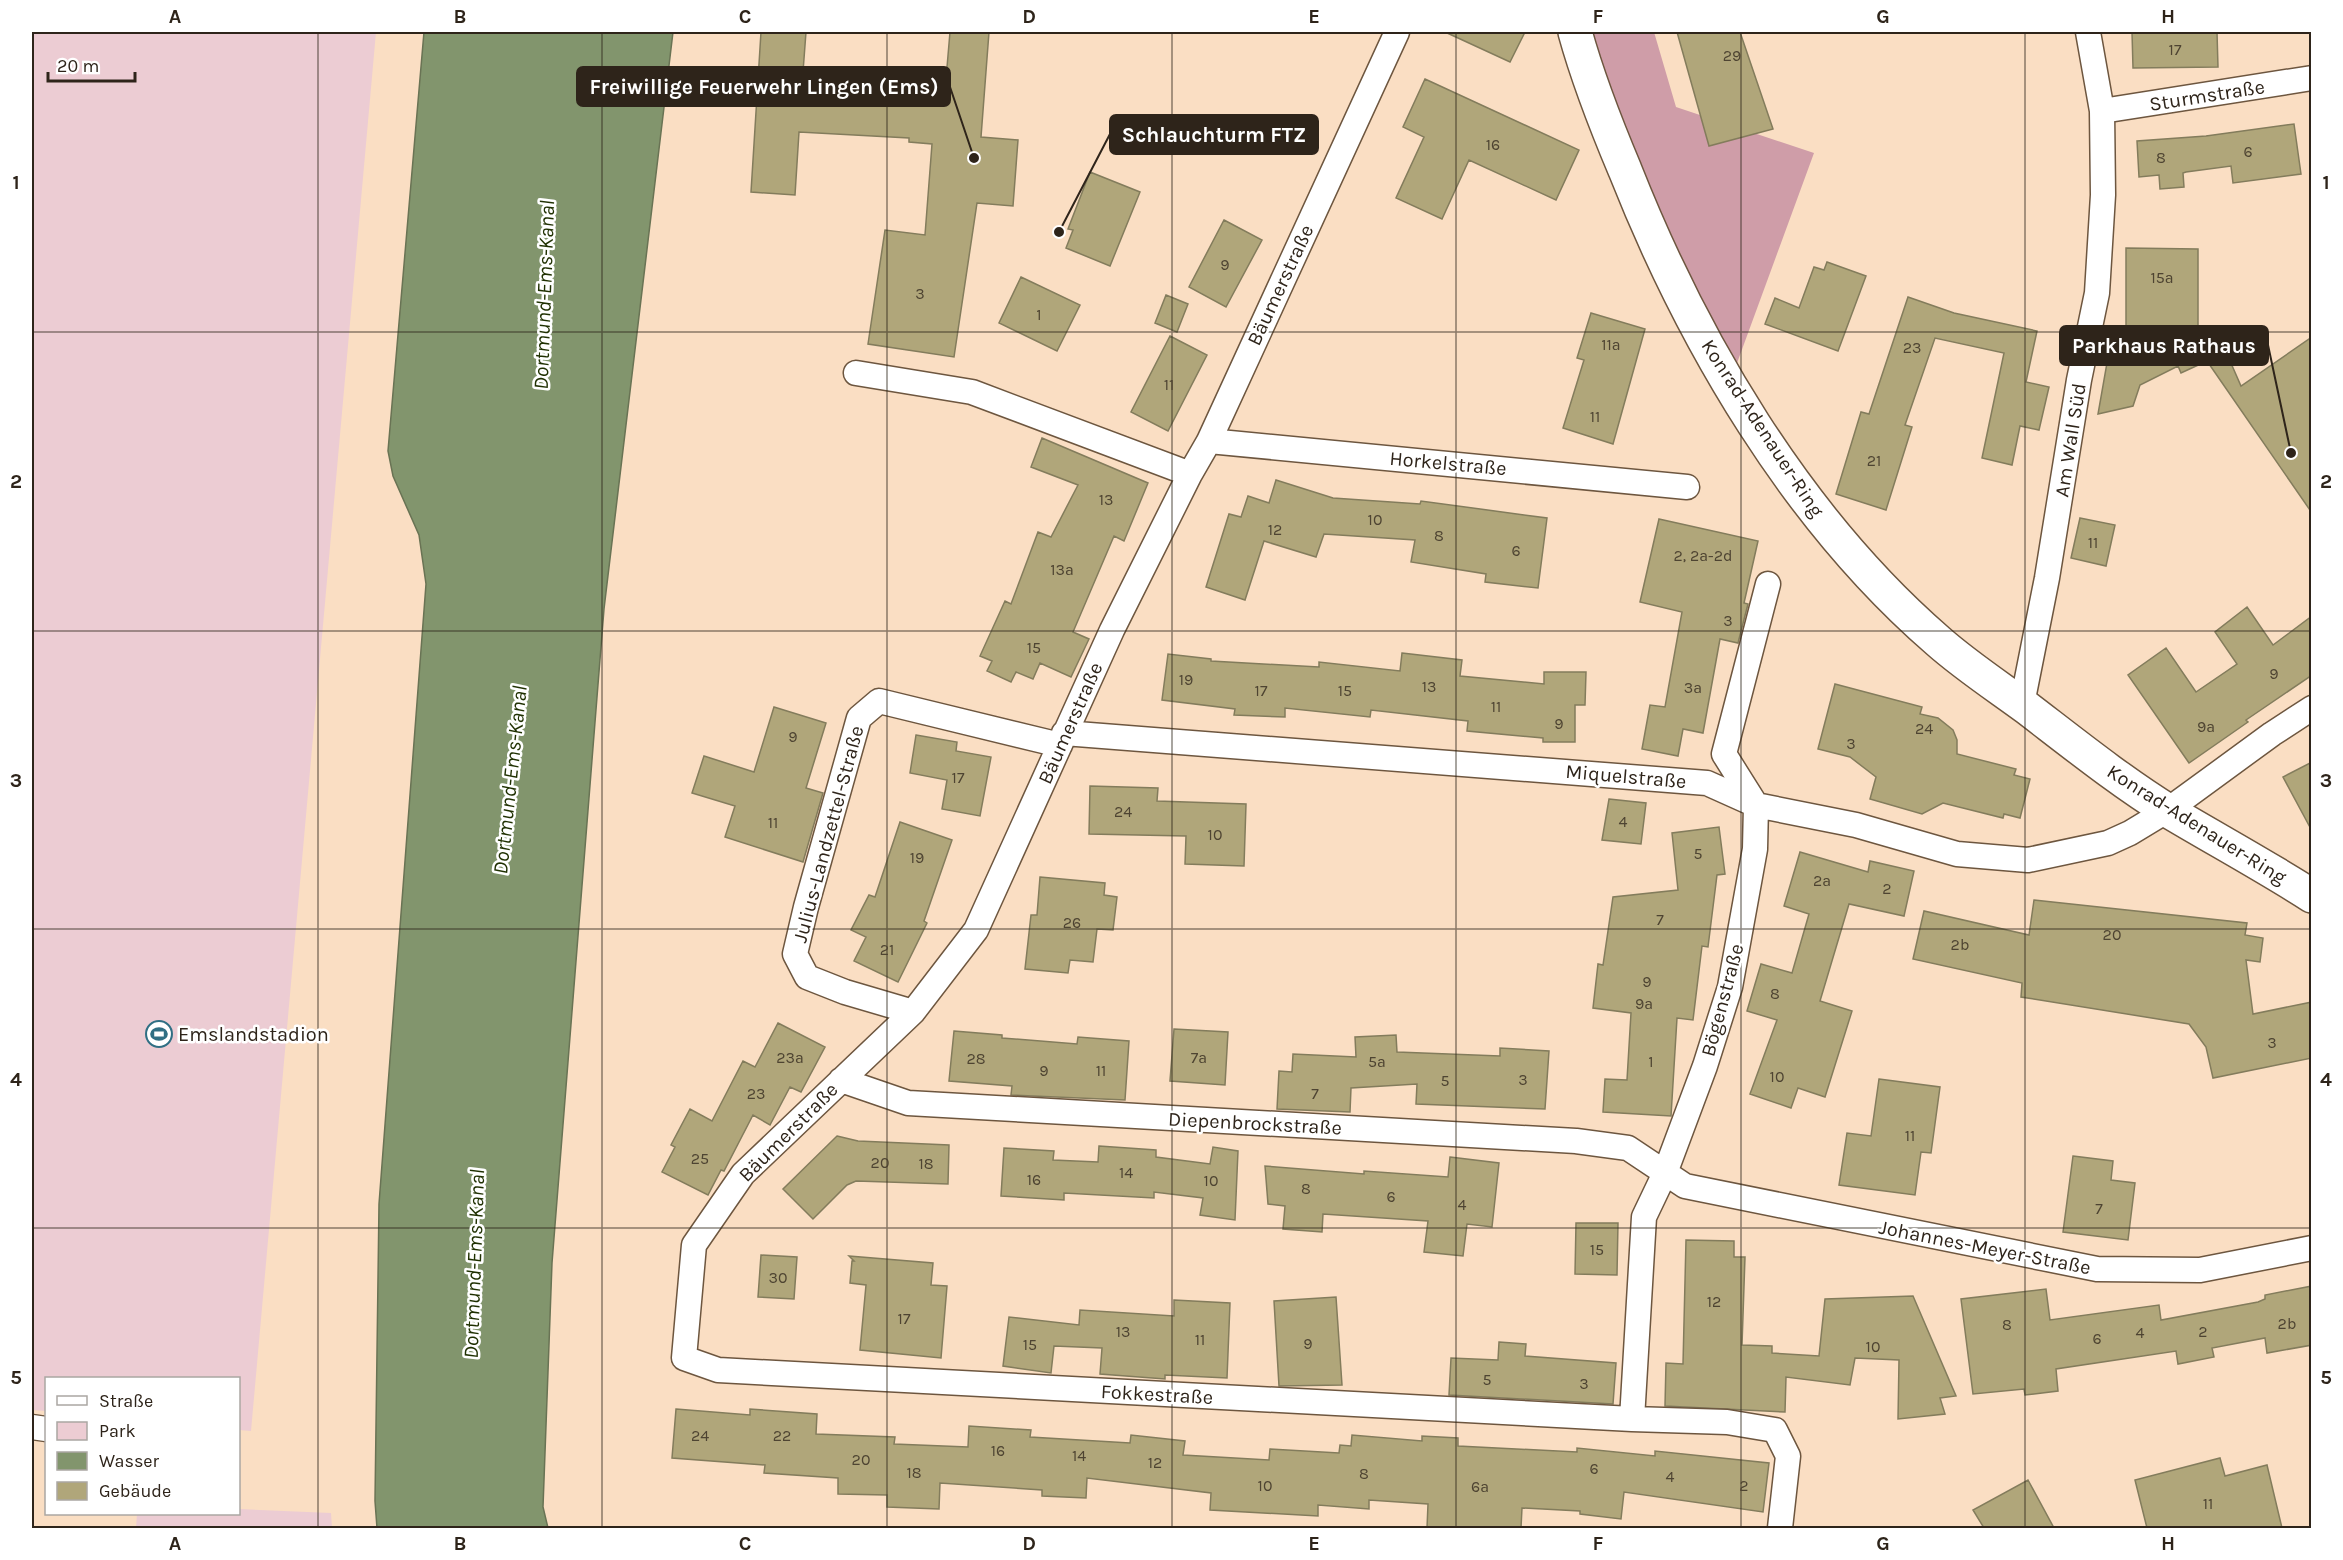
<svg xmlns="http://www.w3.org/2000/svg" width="2343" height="1560" viewBox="0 0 2343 1560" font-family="Karla,sans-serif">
  <rect width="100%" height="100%" fill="#fadec3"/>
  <!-- green -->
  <path fill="#ecccd3" d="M32 32H376L251 1431 239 1430 238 1378H46V1411L32 1410Z
    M239 1509 331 1513 332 1528H136L137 1514H238Z"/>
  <!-- forest -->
  <path fill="#cf9da8" d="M1575 32H1654L1676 107 1814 153 1733 374Z"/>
  <!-- water -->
  <path fill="#82956d" stroke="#697354" stroke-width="1.5" d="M424 32H673L604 609 552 1263 543 1507 548 1528H377L375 1501 379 1204 426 584 419 535 393 476 388 451Z"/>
  <!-- building -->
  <path fill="#b0a67a" stroke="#837c5c" stroke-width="1.5" d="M761 32H806L802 85 913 93 914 76 946 79 950 32H989L981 137 1018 140 1013 206 977 203 954 357 868 344 885 230 925 235 932 144 909 142V138L799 132 795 195 751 192Z
    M1445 32H1525L1510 62Z
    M1677 32H1740L1773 129 1709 146Z
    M2132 32H2217L2218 67 2133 68Z
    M1425 79 1579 150 1556 200 1469 160 1442 219 1396 198 1424 137 1403 127Z
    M2294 124 2301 174 2233 183 2231 166 2186 172 2183 173 2184 187 2160 189 2159 175 2139 177 2137 141 2206 136Z
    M1090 172 1140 192 1110 266 1066 248 1073 230 1068 229Z
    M1224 220 1262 240 1226 307 1189 287Z
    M2126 248 2198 249V336L2216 329 2241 386 2312 337V513L2207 361 2181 373 2178 366 2140 385 2133 406 2098 414 2111 340 2126 342Z
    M1827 262 1866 276 1838 351 1765 324 1775 298 1799 308 1814 267 1824 270Z
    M1021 277 1080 305 1057 351 999 323Z
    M1166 295 1188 304 1177 332 1155 323Z
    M1908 297 1954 313 2037 331 2026 382 2049 387 2039 430 2020 426 2012 465 1982 458 2004 353 1935 338 1905 425 1912 427 1886 510 1836 494 1861 412 1869 414Z
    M1591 313 1645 329 1613 444 1563 428 1584 360 1577 358Z
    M1170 336 1207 355 1168 431 1131 412Z
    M1042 438 1148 483 1124 541 1114 536 1073 632 1089 639 1071 677 1040 663 1033 679 1016 672 1011 682 987 671 992 661 980 656 1005 601 1011 604 1038 532 1051 537 1078 485 1031 467Z
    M1276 480 1333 498 1420 504 1421 501 1547 518 1538 588 1485 582 1486 574 1411 562 1415 540 1324 534 1316 557 1264 541 1245 600 1206 587 1229 514 1241 517 1248 496 1269 503Z
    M2080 518 2115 525 2106 566 2071 558Z
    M1659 519 1758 541 1744 603 1748 604 1738 643 1720 639 1703 733 1683 729 1678 756 1642 749 1650 705 1665 707 1682 612 1640 602Z
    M2247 607 2273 645 2312 616V675L2246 720 2248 722 2189 763 2128 675 2166 648 2196 692 2237 664 2215 632Z
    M1402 653 1462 660 1460 676 1544 684V672H1586L1585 705H1575V742H1543V738L1467 731 1468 721 1371 710 1370 717 1285 708V717L1234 715 1235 709 1162 700 1168 654 1211 659V661L1319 667V662L1400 671Z
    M1835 684 1922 707 1920 714 1938 718 1953 730 1957 740V754L2016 769 2014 775 2030 779 2020 818 2004 814 2003 818 1943 803 1922 814 1870 799 1876 777 1850 757 1818 749Z
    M774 707 826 723 806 788 823 793 803 862 725 837 735 806 692 793 704 756 754 772Z
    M916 735 957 742 956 751 991 757 980 816 942 809 947 780 910 773Z
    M2312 762V831L2283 777Z
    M1090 786 1158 788 1157 801 1246 804 1244 866 1185 864 1186 836 1089 834Z
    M1609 799 1646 803 1641 844 1602 840Z
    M900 822 952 840 924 921 927 923 898 982 854 961 866 937 851 930 869 895 875 897Z
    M1719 827 1725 874 1717 875 1708 947 1702 946 1693 1020 1677 1018 1671 1116 1603 1112 1605 1079 1627 1080 1631 1013 1593 1008 1598 964 1603 965 1613 897 1678 890 1672 833Z
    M1800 852 1868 872 1870 861 1914 871 1904 916 1849 904 1820 1001 1852 1011 1825 1097 1798 1088 1791 1108 1750 1094 1777 1020 1747 1011 1761 964 1792 973 1809 914 1784 906Z
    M1040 877 1105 883 1104 895 1117 897 1113 930 1097 929 1093 962 1070 960 1068 973 1025 969 1031 915H1037Z
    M2034 900 2247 923 2245 935 2263 938 2260 962 2246 960 2253 1014 2312 1002V1058L2213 1078 2206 1047 2189 1024 2021 997 2022 983 1913 959 1924 911 2029 935Z
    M778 1023 825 1047 801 1092 790 1087 770 1125 753 1115 724 1171 721 1170 708 1195 662 1172 675 1147 671 1145 690 1109 712 1121 743 1061 755 1067Z
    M1174 1029 1228 1032 1225 1085 1170 1081Z
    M954 1031 1002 1035V1038L1077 1044 1078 1037 1129 1041 1125 1100 1011 1095 1012 1086 949 1081Z
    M1396 1035 1397 1052 1500 1056V1048L1549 1051 1545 1109 1416 1104 1417 1084 1351 1088 1350 1112 1277 1109 1279 1071 1292 1072 1293 1054 1356 1057 1355 1037Z
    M1879 1079 1940 1087 1931 1153 1921 1152 1915 1195 1839 1185 1847 1133 1871 1136Z
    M837 1136 858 1141 949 1145 948 1184 856 1181 847 1185 813 1219 783 1189Z
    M1099 1146 1156 1150V1157L1210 1164 1213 1147 1238 1151 1235 1220 1200 1215 1203 1198 1154 1192V1198L1064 1193V1200L1001 1196 1004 1148 1054 1151 1053 1160 1098 1162Z
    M2073 1156 2113 1161 2111 1180 2135 1183 2128 1240 2063 1232Z
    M1450 1157 1499 1163 1492 1227 1467 1224 1463 1256 1424 1252 1428 1221 1323 1214 1322 1232 1283 1229 1285 1206 1268 1204 1265 1166 1364 1174V1171L1448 1177Z
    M1576 1223H1618L1617 1275 1575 1274Z
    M1686 1240 1734 1241V1257H1745L1742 1345 1772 1346V1353L1819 1356 1825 1299 1913 1296 1956 1396 1940 1398 1945 1414 1898 1419 1899 1360 1855 1358 1850 1385 1786 1377 1785 1412 1665 1406 1666 1363 1683 1364Z
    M761 1255 797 1257 794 1299 758 1297Z
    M849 1256 933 1263 931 1285 947 1286 941 1358 860 1350 866 1285 850 1283 852 1261H854Z
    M2312 1286V1345L2267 1353 2265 1338 2212 1348 2214 1357 2178 1364 2176 1351 2056 1369 2058 1391 2025 1395 2024 1389 1973 1394 1961 1299 2046 1289 2050 1320 2159 1305 2161 1320 2258 1302 2265 1299V1295Z
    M1336 1297 1342 1385 1279 1386 1274 1301Z
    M1174 1300 1230 1303 1227 1378 1165 1375V1379L1100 1374 1102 1348 1054 1346 1051 1373 1003 1366 1009 1317 1079 1325 1080 1310 1174 1316Z
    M1499 1342 1526 1344 1525 1356 1616 1363 1613 1404 1449 1395 1451 1358 1498 1360Z
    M676 1409 750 1415V1409L817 1414 816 1434 895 1437 894 1444 968 1447 969 1426 1031 1430 1030 1437 1130 1443 1131 1435 1185 1441 1183 1455 1269 1460 1270 1449 1339 1453 1340 1445 1351 1446 1352 1435 1422 1441V1436L1458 1438V1446L1577 1452V1448L1655 1456V1451L1769 1463 1763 1512 1624 1492 1621 1519 1580 1514V1511L1522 1508 1521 1528H1427L1428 1504 1369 1500V1509L1318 1505V1516L1210 1510 1211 1493 1087 1478 1086 1498 1042 1496V1490L940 1483 939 1509 887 1507V1495L838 1494V1478L764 1473 765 1465 672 1458Z
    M2220 1458 2225 1476 2267 1465 2282 1528H2147L2135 1480Z
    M2028 1480 2054 1528H1984L1973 1510Z"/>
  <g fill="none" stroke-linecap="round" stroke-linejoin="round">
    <defs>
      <path id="street" d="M1397 32 1209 441 1190 474 1112 630 976 930 913 1012 743 1174 694 1245 684 1358 718 1370 1632 1419 1727 1422 1775 1430 1788 1456 1780 1528
        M2102 111 2312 78
        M856 373 972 392 1190 474
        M1209 441 1687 487
        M2022 704 2047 578 2079 380 2097 293 2103 195 2102 111 2088 32
        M1064 733 1707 783 1756 805 1856 825 1957 854 2028 860 2108 843 2130 833 2168 810 2272 734 2312 708
        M913 1012 845 992 807 977 795 954 806 907 859 718 879 701 1060 745
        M841 1080 908 1103 1576 1141 1628 1148 1685 1186 2097 1269 2200 1270 2312 1248
        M1632 1419 1644 1217 1665 1173 1705 1066 1730 987 1755 849 1756 805 1724 754 1768 584
        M32 1427 46 1429"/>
      <path id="secondary" d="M1575 32C1588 79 1606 125 1625 170 1693 342 1796 518 1938 641 1965 665 1997 686 2027 708 2074 744 2120 781 2170 812 2217 840 2265 866 2312 896"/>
    </defs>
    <!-- street casing -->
    <use href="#street" stroke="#6d563f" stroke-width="27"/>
    <!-- secondary casing -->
    <use href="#secondary" stroke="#6d563f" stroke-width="36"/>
    <!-- street -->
    <use href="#street" stroke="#fff" stroke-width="24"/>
    <!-- secondary -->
    <use href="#secondary" stroke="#fff" stroke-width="33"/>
  </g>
  <!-- grid -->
  <path fill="none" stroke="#2e241a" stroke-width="1.5" stroke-opacity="0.55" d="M318 32V1528M602 32V1528M887 32V1528M1172 32V1528M1456 32V1528M1741 32V1528M2025 32V1528M32 332H2312M32 631H2312M32 929H2312M32 1228H2312"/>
  <!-- icons -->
  <defs>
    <symbol id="stadium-ring" viewBox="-11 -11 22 22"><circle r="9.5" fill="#fff" stroke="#306f84" stroke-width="1.5"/><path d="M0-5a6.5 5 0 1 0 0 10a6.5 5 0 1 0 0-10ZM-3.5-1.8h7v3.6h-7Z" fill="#306f84"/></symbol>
  </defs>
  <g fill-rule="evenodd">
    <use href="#stadium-ring" x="144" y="1019" width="30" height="30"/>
  </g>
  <g text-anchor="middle" stroke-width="5" stroke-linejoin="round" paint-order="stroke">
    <!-- number labels -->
    <g font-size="16" fill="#4e4432">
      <text x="2175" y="55">17</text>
      <text x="1732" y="61">29</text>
      <text x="1493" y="150">16</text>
      <text x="2248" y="157">6</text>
      <text x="2161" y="163">8</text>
      <text x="1225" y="270">9</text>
      <text x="2162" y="283">15a</text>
      <text x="920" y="299">3</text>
      <text x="1039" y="320">1</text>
      <text x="1611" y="350">11a</text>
      <text x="1912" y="353">23</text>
      <text x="1169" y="390">11</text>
      <text x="1595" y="422">11</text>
      <text x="1874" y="466">21</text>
      <text x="1106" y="505">13</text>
      <text x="1375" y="525">10</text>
      <text x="1275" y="535">12</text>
      <text x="1439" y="541">8</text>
      <text x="2093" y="548">11</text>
      <text x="1516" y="556">6</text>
      <text x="1703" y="561">2, 2a-2d</text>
      <text x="1062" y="575">13a</text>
      <text x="1728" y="626">3</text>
      <text x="1034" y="653">15</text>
      <text x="2274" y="679">9</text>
      <text x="1186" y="685">19</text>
      <text x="1429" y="692">13</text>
      <text x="1693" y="693">3a</text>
      <text x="1261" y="696">17</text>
      <text x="1345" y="696">15</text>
      <text x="1496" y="712">11</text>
      <text x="1559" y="729">9</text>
      <text x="2206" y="732">9a</text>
      <text x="1924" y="734">24</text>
      <text x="793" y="742">9</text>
      <text x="1851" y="749">3</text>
      <text x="958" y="783">17</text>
      <text x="1123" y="817">24</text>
      <text x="1623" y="827">4</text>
      <text x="773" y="828">11</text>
      <text x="1215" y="840">10</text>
      <text x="1698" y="859">5</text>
      <text x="917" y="863">19</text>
      <text x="1822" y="886">2a</text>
      <text x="1887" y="894">2</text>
      <text x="1660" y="925">7</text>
      <text x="1072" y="928">26</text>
      <text x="2112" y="940">20</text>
      <text x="1960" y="950">2b</text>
      <text x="887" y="955">21</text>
      <text x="1647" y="987">9</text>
      <text x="1775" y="999">8</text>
      <text x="1644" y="1009">9a</text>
      <text x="2272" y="1048">3</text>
      <text x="790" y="1063">23a</text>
      <text x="1199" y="1063">7a</text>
      <text x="976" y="1064">28</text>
      <text x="1377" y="1067">5a</text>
      <text x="1651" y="1067">1</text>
      <text x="1044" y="1076">9</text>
      <text x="1101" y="1076">11</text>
      <text x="1777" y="1082">10</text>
      <text x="1523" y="1085">3</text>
      <text x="1445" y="1086">5</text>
      <text x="756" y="1099">23</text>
      <text x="1315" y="1099">7</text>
      <text x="1910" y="1141">11</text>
      <text x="700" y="1164">25</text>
      <text x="880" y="1168">20</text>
      <text x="926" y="1169">18</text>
      <text x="1126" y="1178">14</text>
      <text x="1034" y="1185">16</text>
      <text x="1211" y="1186">10</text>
      <text x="1306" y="1194">8</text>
      <text x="1391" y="1202">6</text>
      <text x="1462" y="1210">4</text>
      <text x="2099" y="1214">7</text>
      <text x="1597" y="1255">15</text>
      <text x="778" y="1283">30</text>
      <text x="1714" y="1307">12</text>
      <text x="904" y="1324">17</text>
      <text x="2287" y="1329">2b</text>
      <text x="2007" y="1330">8</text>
      <text x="1123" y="1337">13</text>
      <text x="2203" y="1337">2</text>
      <text x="2140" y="1338">4</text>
      <text x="2097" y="1344">6</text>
      <text x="1200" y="1345">11</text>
      <text x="1308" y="1349">9</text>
      <text x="1030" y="1350">15</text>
      <text x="1873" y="1352">10</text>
      <text x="1487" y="1385">5</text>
      <text x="1584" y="1389">3</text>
      <text x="700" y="1441">24</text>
      <text x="782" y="1441">22</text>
      <text x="998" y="1456">16</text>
      <text x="1079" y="1461">14</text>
      <text x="861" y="1465">20</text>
      <text x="1155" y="1468">12</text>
      <text x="1594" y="1474">6</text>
      <text x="914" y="1478">18</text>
      <text x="1364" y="1479">8</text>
      <text x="1670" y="1482">4</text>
      <text x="1265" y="1491">10</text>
      <text x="1744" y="1491">2</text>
      <text x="1480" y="1492">6a</text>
      <text x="2208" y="1509">11</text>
    </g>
    <!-- street labels -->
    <g font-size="20" fill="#2e241a" stroke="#fff">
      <text transform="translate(2207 95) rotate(-9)" y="7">Sturmstraße</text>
      <text transform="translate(1280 285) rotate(-65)" y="7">Bäumerstraße</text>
      <text transform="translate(1763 428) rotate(57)" y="7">Konrad-Adenauer-Ring</text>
      <text transform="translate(2070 440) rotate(-81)" y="7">Am Wall Süd</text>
      <text transform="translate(1448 463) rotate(5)" y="7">Horkelstraße</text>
      <text transform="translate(1070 723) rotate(-66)" y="7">Bäumerstraße</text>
      <text transform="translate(1626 776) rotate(5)" y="7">Miquelstraße</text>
      <text transform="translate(2197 824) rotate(32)" y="7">Konrad-Adenauer-Ring</text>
      <text transform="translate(828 834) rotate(-75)" y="7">Julius-Landzettel-Straße</text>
      <text transform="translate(1722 1000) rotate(-75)" y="7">Bögenstraße</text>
      <text transform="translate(1255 1123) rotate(3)" y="7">Diepenbrockstraße</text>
      <text transform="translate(788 1132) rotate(-45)" y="7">Bäumerstraße</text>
      <text transform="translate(1985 1247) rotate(11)" y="7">Johannes-Meyer-Straße</text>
      <text transform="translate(1157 1394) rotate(3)" y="7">Fokkestraße</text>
    </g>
    <!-- poi labels -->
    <g font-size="20" fill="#2e241a" stroke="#fff" text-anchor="start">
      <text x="178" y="1041">Emslandstadion</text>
    </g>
    <!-- water labels -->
    <g font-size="21" font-style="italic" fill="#1f3001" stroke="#fff">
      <text transform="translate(544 295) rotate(-88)" y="7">Dortmund-Ems-Kanal</text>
      <text transform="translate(510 780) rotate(-84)" y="7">Dortmund-Ems-Kanal</text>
      <text transform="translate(474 1264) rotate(-88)" y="7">Dortmund-Ems-Kanal</text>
    </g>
  </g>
  <!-- callouts -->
  <path fill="none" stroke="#2e241a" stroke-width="2" d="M974 158L950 87M1059 232L1110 134M2291 453L2268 345"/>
  <g fill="#2e241a" stroke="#fff" stroke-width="2">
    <circle cx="974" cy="158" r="6"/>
    <circle cx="1059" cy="232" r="6"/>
    <circle cx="2291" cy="453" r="6"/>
  </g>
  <g fill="#2e241a" stroke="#2e241a" stroke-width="2">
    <rect x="577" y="67" width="373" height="39" rx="6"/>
    <rect x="1110" y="115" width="208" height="39" rx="6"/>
    <rect x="2060" y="326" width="208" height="39" rx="6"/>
  </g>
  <g font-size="21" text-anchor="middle" font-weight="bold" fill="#fff">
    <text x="764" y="94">Freiwillige Feuerwehr Lingen (Ems)</text>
    <text x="1214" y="142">Schlauchturm FTZ</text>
    <text x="2164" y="353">Parkhaus Rathaus</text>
  </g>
  <!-- border -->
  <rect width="2343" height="1560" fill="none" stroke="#ffffff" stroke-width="66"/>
  <!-- legend -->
  <rect x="45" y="1377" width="195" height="138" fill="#ffffff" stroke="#aba7a3" stroke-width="1.5"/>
  <rect x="57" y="1396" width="30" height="9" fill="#ffffff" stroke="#aba7a3" stroke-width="1.5"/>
  <text x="99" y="1407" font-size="18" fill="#2e241a">Straße</text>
  <rect x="57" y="1422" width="30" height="18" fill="#ecccd3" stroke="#aba7a3" stroke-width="1.5"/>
  <text x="99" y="1437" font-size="18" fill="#2e241a">Park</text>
  <rect x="57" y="1452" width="30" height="18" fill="#82956d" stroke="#aba7a3" stroke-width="1.5"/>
  <text x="99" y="1467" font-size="18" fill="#2e241a">Wasser</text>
  <rect x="57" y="1482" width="30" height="18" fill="#b0a67a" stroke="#aba7a3" stroke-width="1.5"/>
  <text x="99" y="1497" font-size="18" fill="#2e241a">Gebäude</text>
  <!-- scale -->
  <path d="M48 72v9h87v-9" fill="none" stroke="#2e241a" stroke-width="3"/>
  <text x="57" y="72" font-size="18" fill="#2e241a" stroke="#ffffff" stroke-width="4.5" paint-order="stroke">20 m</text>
  <rect x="33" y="33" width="2277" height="1494" fill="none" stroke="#2e241a" stroke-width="2"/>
  <g font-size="20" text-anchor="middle" font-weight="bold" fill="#2e241a">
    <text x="175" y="23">A</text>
    <text x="460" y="23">B</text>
    <text x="745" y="23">C</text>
    <text x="1029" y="23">D</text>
    <text x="1314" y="23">E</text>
    <text x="1598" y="23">F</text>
    <text x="1883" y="23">G</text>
    <text x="2168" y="23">H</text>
    <text x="16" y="189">1</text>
    <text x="2326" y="189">1</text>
    <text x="16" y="488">2</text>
    <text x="2326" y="488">2</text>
    <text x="16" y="787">3</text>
    <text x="2326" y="787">3</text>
    <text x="16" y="1086">4</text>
    <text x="2326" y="1086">4</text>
    <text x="16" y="1384">5</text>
    <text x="2326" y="1384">5</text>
    <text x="175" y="1550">A</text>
    <text x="460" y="1550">B</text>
    <text x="745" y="1550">C</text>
    <text x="1029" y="1550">D</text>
    <text x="1314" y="1550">E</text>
    <text x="1598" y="1550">F</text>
    <text x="1883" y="1550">G</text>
    <text x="2168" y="1550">H</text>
  </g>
</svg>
